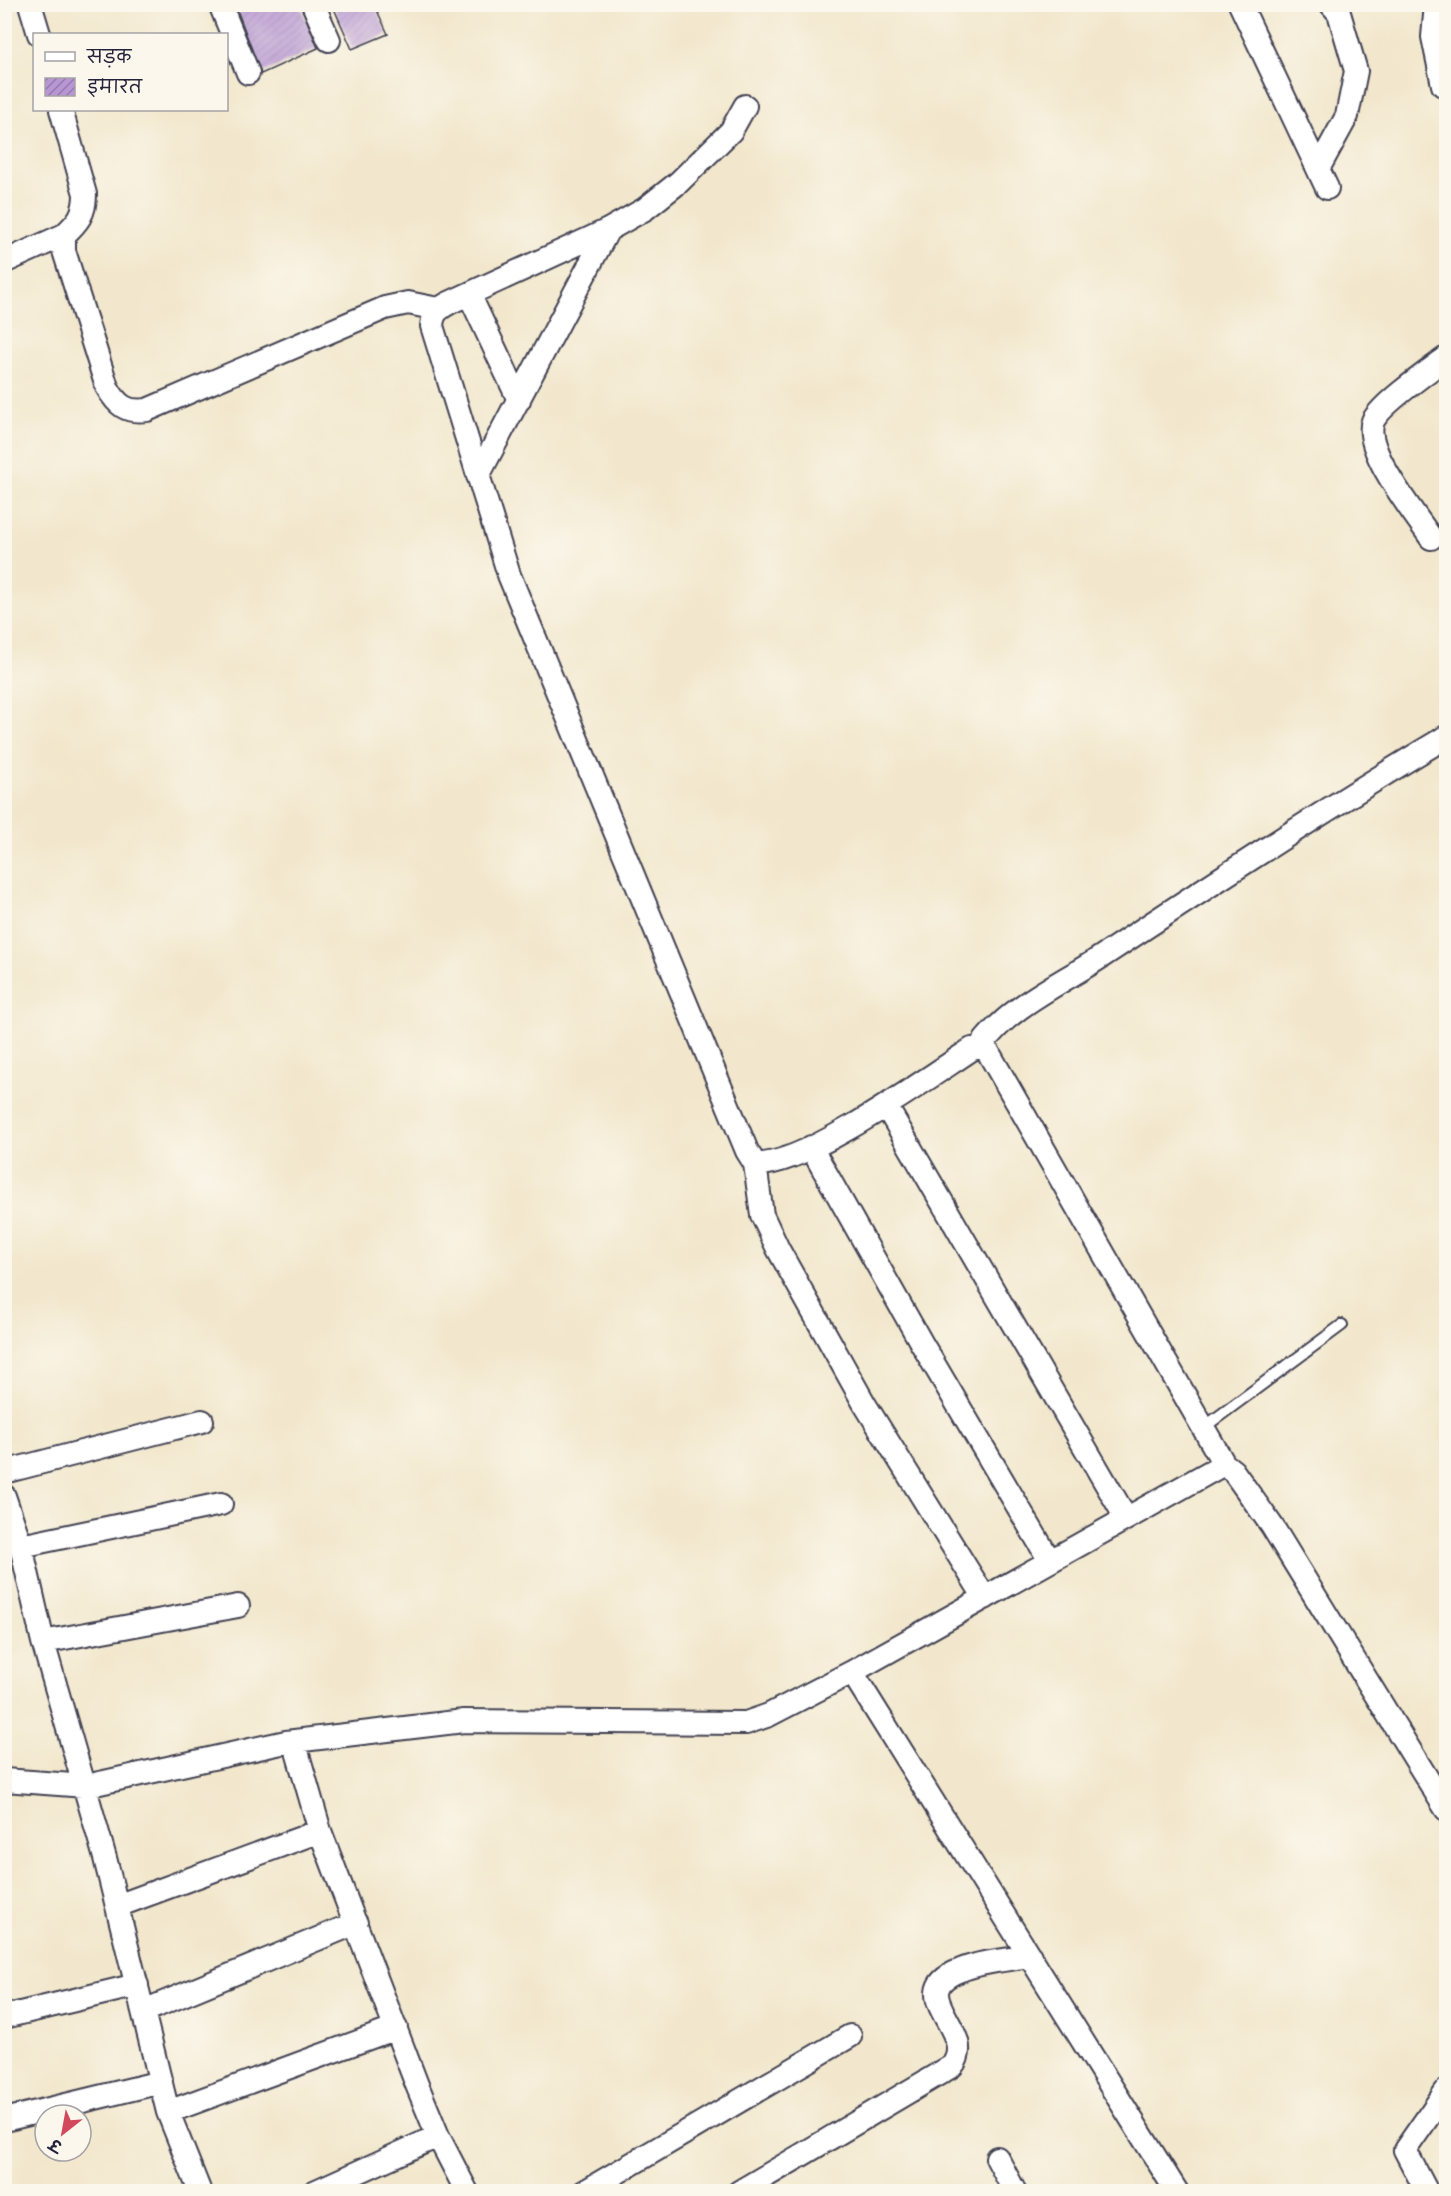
<svg xmlns="http://www.w3.org/2000/svg" width="1451" height="2196" viewBox="0 0 1451 2196" font-family="'Patrick Hand','Playpen Sans Deva',sans-serif">
  <defs>
    <pattern id="building-hatch" width="6" height="6" patternUnits="userSpaceOnUse" patternTransform="scale(1.5)"><rect width="6" height="6" fill="#b896d4"/><path d="M-1 1l2-2M0 6l6-6M5 7l2-2" fill="none" stroke="#957aad"/></pattern>
  </defs>
  <rect width="100%" height="100%" fill="#fbf7ec"/>
  <filter id="ink" filterUnits="userSpaceOnUse"><feTurbulence type="fractalNoise" baseFrequency=".0167" numOctaves="2"/><feDisplacementMap in="SourceGraphic" scale="12" xChannelSelector="R" yChannelSelector="G"/><feConvolveMatrix kernelMatrix="1 2 1 2 8 2 1 2 1" color-interpolation-filters="sRGB"/></filter>
  <filter id="wash" filterUnits="userSpaceOnUse"><feTurbulence type="fractalNoise" baseFrequency=".008" numOctaves="4" result="noise"/><feDisplacementMap in="SourceGraphic" scale="24" xChannelSelector="R" yChannelSelector="G"/><feGaussianBlur stdDeviation="1.35" result="paint"/><feColorMatrix in="noise" values="0 0 0 0 0 0 0 0 0 0 0 0 0 0 0 0 0 1.4 0 .05"/><feComposite in="paint" operator="in"/></filter>
  <g filter="url(#wash)">
    <rect width="100%" height="100%" fill="#f2e7cc"/>
    <g id="blocks">
      <!-- building -->
      <path fill="url(#building-hatch)" d="M235 4H300L318 48 261 74Z
        M332 4H374L388 34 352 49Z"/>
    </g>
  </g>
  <g filter="url(#ink)">
    <use href="#blocks" fill-opacity="0" stroke="#414051" stroke-width="1.5"/>
    <g fill="none" stroke-linecap="round" stroke-linejoin="round">
      <defs>
        <path id="lane" d="M1203 1428 1342 1325"/>
        <path id="street" d="M30 4 39 34
          M220 4 248 73
          M313 4 329 40
          M1240 4 1327 188
          M1436 4 1433 37 1443 85 1446 86
          M745 106 731 131 679 182 645 209 608 230 449 303C438 309 433 313 432 326L509 575 747 1151 755 1164C803 1168 929 1077 972 1049L980 1047 987 1050 1224 1464
          M61 110 85 194C85 214 78 222 64 235V251L107 387C117 405 126 413 147 410L385 308 408 303 438 309
          M1318 169 1347 116 1356 71 1339 13 1331 4
          M4 262 64 235
          M469 294 519 400
          M478 476 608 230
          M1431 538C1415 514 1362 449 1373 421 1381 404 1430 370 1446 358
          M980 1047C1010 1005 1061 984 1104 955 1217 880 1330 806 1446 737
          M886 1106 1126 1518
          M811 1147 922 1344 1050 1561
          M755 1164 762 1215 778 1249 864 1403 985 1598
          M4 1472 202 1421
          M4 1496 21 1546 43 1642 105 1858 168 2112 200 2192
          M21 1546 221 1504
          M43 1642 238 1606
          M852 1672 1177 2192
          M294 1741 320 1831 417 2085 438 2136 467 2192
          M4 1780 86 1786 286 1742 464 1721 746 1723 769 1715 852 1672 1224 1464 1233 1471 1272 1526 1446 1809
          M117 1906 320 1831
          M144 2011 356 1923
          M4 2017 137 1985
          M168 2112 396 2028
          M4 2120 161 2082
          M997 2158 1015 2192
          M314 2192 438 2136
          M584 2192 850 2036
          M739 2192 952 2066C980 2032 899 1993 961 1970 983 1961 1007 1960 1030 1956
          M1427 2192 1405 2150 1446 2091"/>
      </defs>
      <!-- lane casing -->
      <use href="#lane" stroke="#414051" stroke-width="14"/>
      <!-- street casing -->
      <use href="#street" stroke="#414051" stroke-width="26"/>
      <!-- lane -->
      <use href="#lane" stroke="#fff" stroke-width="10"/>
      <!-- street -->
      <use href="#street" stroke="#fff" stroke-width="22"/>
    </g>
  </g>
  <!-- margin -->
  <rect width="1451" height="2196" fill="none" stroke="#fbf7ec" stroke-width="24"/>
  <!-- legend -->
  <rect x="33" y="33" width="195" height="78" fill="#fbf7ec" stroke="#a4a2a5" stroke-width="1.5"/>
  <rect x="45" y="52" width="30" height="9" fill="#ffffff" stroke="#a4a2a5" stroke-width="1.5"/>
  <text x="87" y="63" font-size="18" fill="#22223b">सड़क</text>
  <rect x="45" y="78" width="30" height="18" fill="url(#building-hatch)" stroke="#a4a2a5" stroke-width="1.5"/>
  <text x="87" y="93" font-size="18" fill="#22223b">इमारत</text>
  <!-- north arrow -->
  <g transform="translate(63 2133) rotate(211)"><circle r="28" fill="#fbf7ec" stroke="#a4a2a5" stroke-width="1.5"/>
  <path d="M0-4.5L10 22L0 15L-10 22Z" fill="#d1495b"/>
  <text y="-9" font-size="16" font-weight="bold" text-anchor="middle" fill="#22223b">उ</text>
  </g>
</svg>
